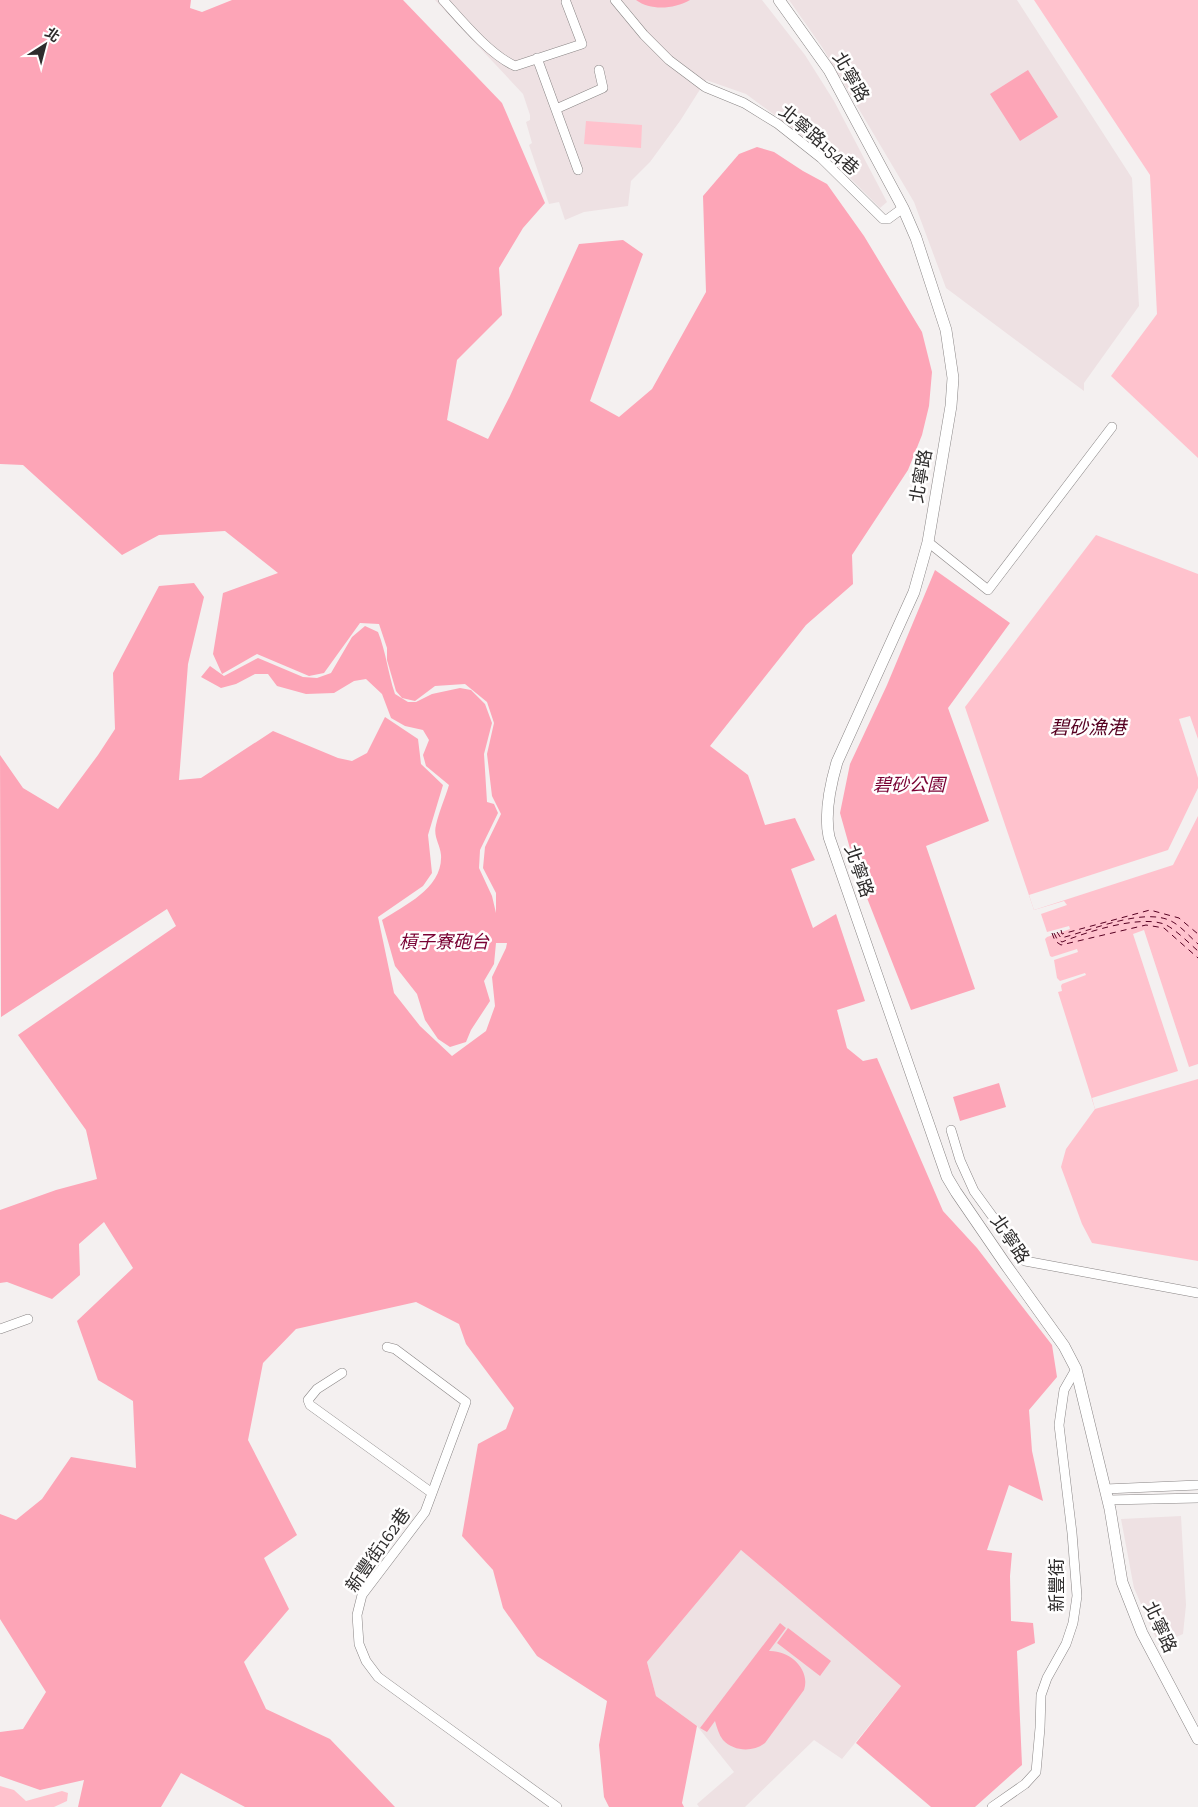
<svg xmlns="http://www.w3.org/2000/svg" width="1198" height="1807" viewBox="0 0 1198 1807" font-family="'Zilla Slab','Noto Sans TC',serif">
  <rect width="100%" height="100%" fill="#f4f0f0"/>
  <!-- built -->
  <path fill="#eee1e3" d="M435 0H762L805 55 834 101 887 202 880 208 823 151 746 94 706 80 680 121 650 162 631 181 628 206 584 212 565 220 559 202 549 204 529 145 532 143 526 122 530 120V115L523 94Z
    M789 0H1017L1132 178 1139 306 1084 383V391L946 288 914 202 822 47Z
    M1181 1516 1186 1605 1183 1634 1159 1645 1134 1588 1121 1519Z
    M741 1550 901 1686 842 1759 814 1740 745 1807H699L697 1804 734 1772 697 1726 656 1696 647 1662Z"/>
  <!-- green -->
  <path fill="#fda5b7" d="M0 0H191L190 8 202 12 232 0H403L502 103 545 203 523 228 499 268 502 315 457 360 447 420 488 439 510 396 579 244 623 240 643 254 590 401 619 417 652 389 706 292 703 196 739 154 757 147 774 152 803 171 827 184 864 236 922 332 932 372 929 406 922 435 908 470 852 555 853 584 806 625 710 746 748 775 765 825 795 818 815 860 791 869 813 928 836 914 865 1001 837 1010 847 1048 863 1061 877 1058 943 1211 977 1248 1052 1345 1057 1377 1029 1410 1032 1451 1043 1501 1009 1485 987 1550 1012 1553 1010 1576 1011 1621 1033 1623 1035 1643 1017 1651 1022 1765 975 1807H931L856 1743 901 1686 741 1550 647 1662 656 1696 697 1726 682 1803 684 1807H609L604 1797 599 1745 607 1701 537 1656 503 1608 493 1570 462 1536 478 1444 506 1429 514 1408 466 1344 459 1324 416 1302 296 1329 263 1363 248 1440 297 1535 264 1558 289 1609 244 1662 266 1709 330 1739 395 1807H245L181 1773 161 1807H78L84 1780 40 1790 0 1776V1732L23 1729 46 1692 0 1619V1514L16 1520 42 1499 71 1457 136 1468 133 1401 98 1380 77 1321 133 1268 104 1222 79 1244 80 1275 52 1299 7 1282 0 1283V1210L56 1190 97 1179 86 1130 18 1035 176 926 167 909 1 1017 0 755 23 788 58 809 98 755 115 729 113 673 159 586 194 583 204 597 188 664 179 780 201 778 273 731 338 758 352 761 367 753 385 717 418 739 421 764 443 785 428 835 432 873 423 886 378 917 394 993 420 1026 452 1056 486 1031 495 1006 492 977 506 948 507 943H496L494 964 484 981 490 1001 471 1030 466 1042 450 1047 438 1039 425 1020 417 994 395 966 382 920C405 905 443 888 441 855 440 844 433 837 436 825 439 812 445 798 449 785L426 766 423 755 429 740 423 730 405 726 391 718 382 694 366 679 354 681 334 693 306 694 277 686 268 674H255L236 684 221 688 201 677 210 666 224 676 258 658 303 677 317 678 331 673 352 637 365 626 378 632C386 652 388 673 395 694L408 702H416L432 694 460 688 471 690 485 704 492 723 484 754 487 802 494 804 498 813 480 850 479 868 492 896 496 913V893L483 868 485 847 501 814 492 796 487 754 494 723 487 702 465 684 435 686 415 701 402 698 396 691 387 660V648L379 624 360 623 324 673 309 676 257 654 222 674 213 654 223 593 278 573 225 531 159 535 122 555 23 465 0 464Z
    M636 0H690C674 9 651 11 636 0Z
    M1028 70 1058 117 1020 141 990 94Z
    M935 570 1010 623 948 708 989 821 926 846 975 989 911 1010 856 870 840 813 850 764 887 685Z
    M999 1083 1006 1107 960 1121 953 1097Z
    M780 1623 786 1628 769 1651C789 1650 811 1669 804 1690L765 1743C754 1752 734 1752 723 1740 719 1735 717 1728 715 1721L707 1732 700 1728Z
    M788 1628 831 1661 820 1676 777 1643Z"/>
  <!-- water -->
  <path fill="#ffc2cd" d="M1034 0H1198V458L1111 376 1157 314 1150 175Z
    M586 121 642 125 641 148 584 144Z
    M1096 535 1198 574V1261L1092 1243 1082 1224 1061 1167 1066 1149 1095 1109 1058 992 1062 991 1061 986 1062 984 1086 975 1085 973 1060 981 1057 978 1054 960 1078 952 1077 949 1052 957 1050 956 1045 939 1047 937 1070 929 1069 926 1047 932 1041 914 1067 905 1064 901 1034 910 965 707Z
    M0 1786 14 1790 26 1801 62 1791 68 1793 67 1801 54 1807H0Z"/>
  <!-- pier -->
  <path fill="#f4f0f0" d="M1190 716 1198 739V778L1179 719Z
    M1198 788V816L1173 865 1034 910 1029 895 1168 850Z
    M1144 930 1189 1067 1198 1064V1079L1095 1109 1092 1098 1178 1071 1133 934Z"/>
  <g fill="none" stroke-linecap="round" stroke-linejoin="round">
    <!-- ferry -->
    <path stroke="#560021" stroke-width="1" stroke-dasharray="6 5" stroke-linecap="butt" d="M1061 930 1062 934 1150 910 1179 918 1198 934
      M1057 932 1061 938C1090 931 1143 907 1171 921 1181 926 1190 937 1198 944
      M1052 933 1055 941 1061 945 1146 925 1164 928 1198 958
      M1054 933 1057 939 1062 942C1086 932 1139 915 1164 924 1174 928 1189 943 1198 951"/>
    <defs>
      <path id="minor" d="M443 0C461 20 490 55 515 66L582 44 566 2
        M615 0 644 35 669 60 705 87 744 103 778 124 821 158 883 219H888L903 208
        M537 58 578 170
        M556 109 603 88 599 70
        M928 542 988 590 1112 427
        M951 1130 960 1160 974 1191 1025 1261 1198 1293
        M0 1329 28 1319
        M387 1347 395 1349 466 1402 425 1512 362 1595 357 1615 359 1644 366 1661 378 1677 557 1807
        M342 1373 317 1389 308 1400 310 1405 432 1493
        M1105 1489 1198 1485
        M1108 1500 1198 1498
        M992 1807 1025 1784 1036 1772 1040 1728 1041 1695 1047 1678 1066 1644 1073 1623 1077 1596 1072 1533 1059 1425 1064 1390 1076 1369"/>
      <path id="major" d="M779 0 829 70 903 208 916 238 946 330 953 378 951 406 928 542 914 592 837 762C830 786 824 813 829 837L947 1177 956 1192 1006 1265 1064 1346 1076 1369 1110 1509 1122 1582 1142 1633 1198 1739"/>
    </defs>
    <!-- minor casing -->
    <use href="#minor" stroke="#898585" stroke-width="10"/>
    <!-- major casing -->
    <use href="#major" stroke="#898585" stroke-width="12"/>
    <!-- minor -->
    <use href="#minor" stroke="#fff" stroke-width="9"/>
    <!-- major -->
    <use href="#major" stroke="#fff" stroke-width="11"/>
  </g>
  <g text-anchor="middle" stroke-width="5" stroke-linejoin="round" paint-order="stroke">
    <!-- street labels -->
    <g font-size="18" fill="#2e2c2c" stroke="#fffefe">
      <text transform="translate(851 77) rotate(60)" y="6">北寧路</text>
      <text transform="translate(819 140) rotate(40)" y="6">北寧路154巷</text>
      <text transform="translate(921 476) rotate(-80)" y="6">北寧路</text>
      <text transform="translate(859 871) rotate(71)" y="6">北寧路</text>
      <text transform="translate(1010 1239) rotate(56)" y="6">北寧路</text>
      <text transform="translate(378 1550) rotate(-55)" y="6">新豐街162巷</text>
      <text transform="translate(1057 1585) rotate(-90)" y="6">新豐街</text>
      <text transform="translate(1160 1627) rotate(65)" y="6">北寧路</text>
    </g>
    <!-- park labels -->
    <g font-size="18" font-style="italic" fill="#790033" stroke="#fffefe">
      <text x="909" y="791">碧砂公園</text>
      <text x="444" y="948">槓子寮砲台</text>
    </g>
    <!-- water labels -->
    <g font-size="19" font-style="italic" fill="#560021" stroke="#fffefe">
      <text x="1088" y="734">碧砂漁港</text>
    </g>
  </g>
  <!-- north arrow -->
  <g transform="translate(45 45) rotate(36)" stroke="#fffefe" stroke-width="4" paint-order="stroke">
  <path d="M0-4L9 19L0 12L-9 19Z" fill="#2e2c2c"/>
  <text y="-8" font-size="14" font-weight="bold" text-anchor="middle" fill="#2e2c2c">北</text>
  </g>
</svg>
